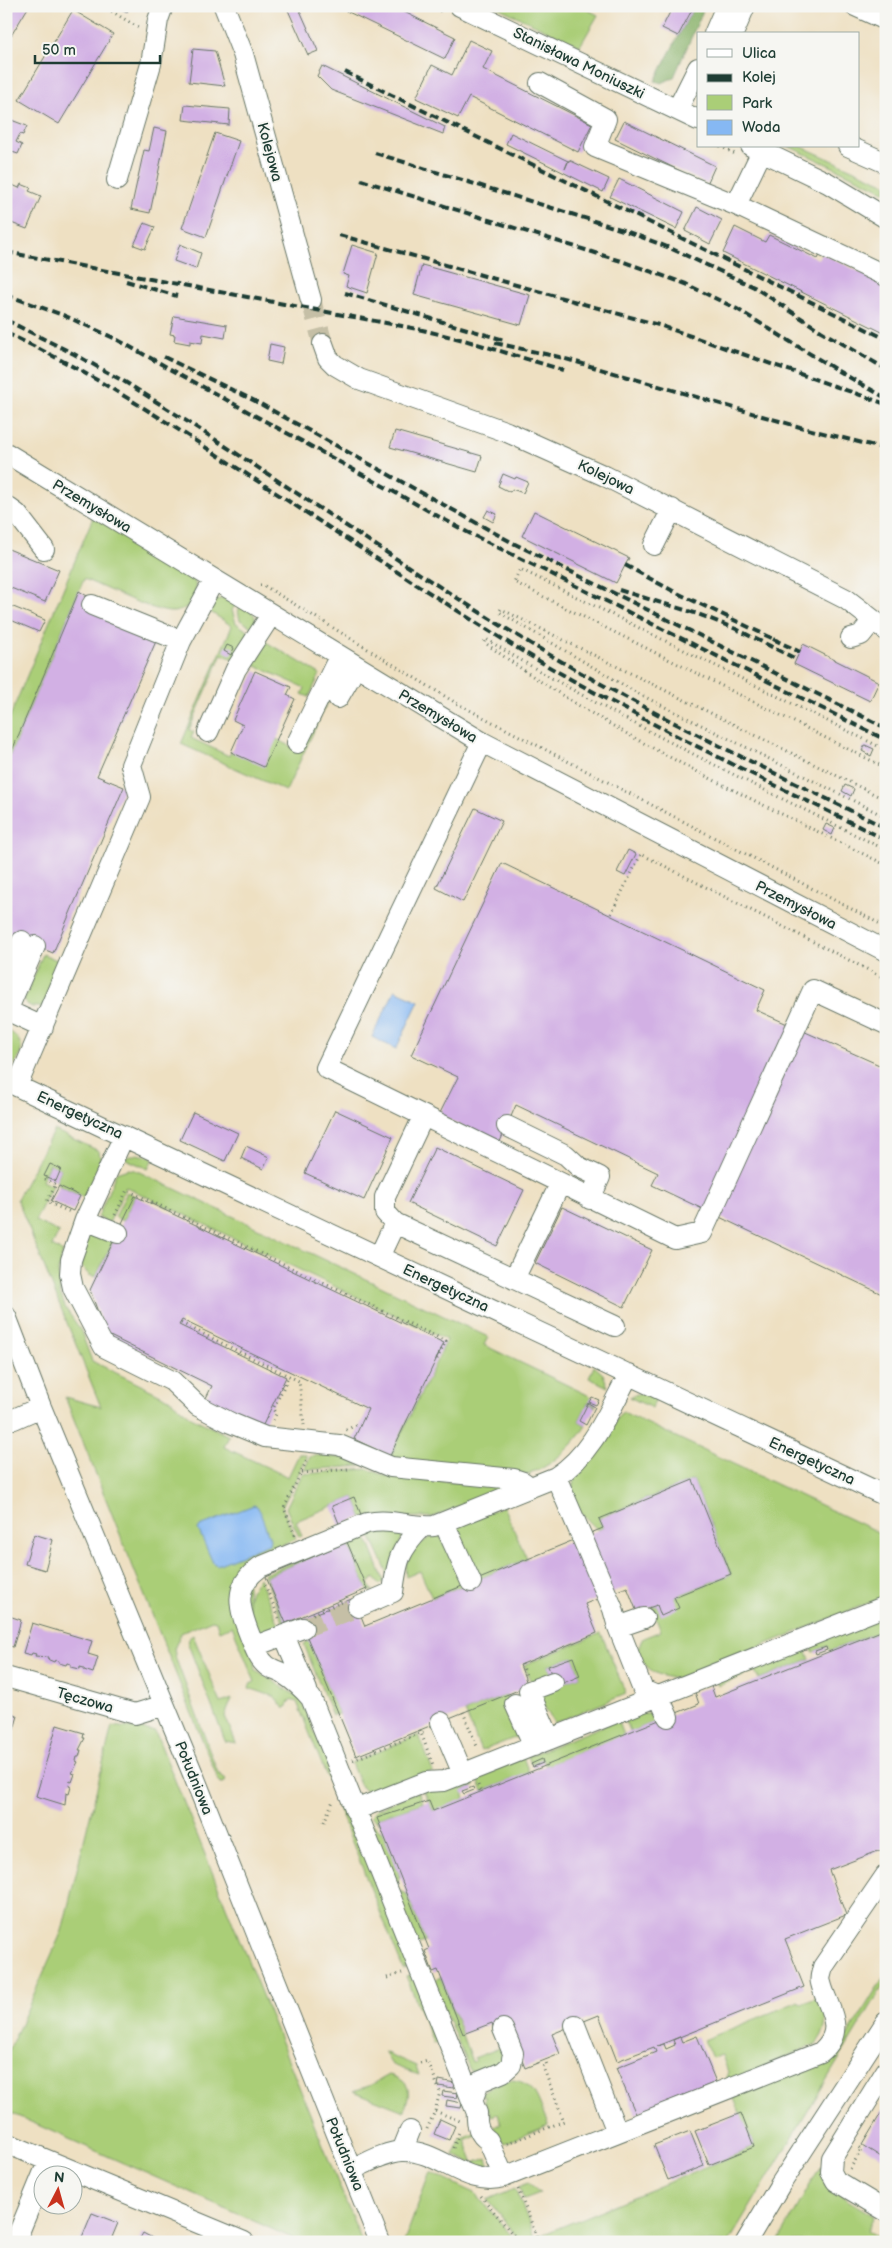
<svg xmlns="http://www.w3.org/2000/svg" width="892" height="2248" viewBox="0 0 892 2248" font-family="'Balsamiq Sans',sans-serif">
  <rect width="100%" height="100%" fill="#f6f6f2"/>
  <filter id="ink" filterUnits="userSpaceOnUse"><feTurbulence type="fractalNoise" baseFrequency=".02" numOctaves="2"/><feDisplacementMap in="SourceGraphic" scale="10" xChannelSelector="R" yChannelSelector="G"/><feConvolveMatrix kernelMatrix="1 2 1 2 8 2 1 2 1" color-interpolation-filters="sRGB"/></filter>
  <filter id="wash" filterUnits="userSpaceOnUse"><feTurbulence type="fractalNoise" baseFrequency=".0096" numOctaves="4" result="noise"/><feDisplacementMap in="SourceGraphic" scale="20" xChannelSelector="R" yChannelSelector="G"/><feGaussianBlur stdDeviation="1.12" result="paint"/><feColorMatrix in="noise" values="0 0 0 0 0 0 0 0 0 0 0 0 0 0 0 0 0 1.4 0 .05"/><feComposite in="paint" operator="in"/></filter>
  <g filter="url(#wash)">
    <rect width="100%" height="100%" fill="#eee0c2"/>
    <!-- green -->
    <path fill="#aace77" stroke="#648656" d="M495 6H580L598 15 580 46Z
      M788 146H800L886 184V192Z
      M94 515 192 576C196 582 197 591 194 598 190 606 181 612 172 612 156 613 101 586 84 579L6 765V726Z
      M224 598 237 603 232 610 236 623 252 634 233 659 222 654 189 730 194 732 191 738 229 756 231 752 276 739 301 751 331 694 286 791 181 744 232 626 206 609 215 600Z
      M241 605C253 612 258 615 255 629L240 620 238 611Z
      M261 639 320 674 309 697 302 694 305 688 249 663Z
      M43 954 59 961 61 957 66 960 42 1007H32L27 1004 24 1000Z
      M6 1030C24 1037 27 1057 9 1067L6 1066Z
      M54 1130 99 1151 102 1167 88 1199 59 1186V1183L56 1181 61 1169 49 1164 42 1181 52 1186 35 1221 59 1232 52 1246 63 1252 58 1271 60 1294 66 1309 80 1329 92 1361 169 1399 191 1417 229 1436 224 1447 288 1477 299 1454H305L307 1457 282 1507 296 1539 266 1551 267 1556 245 1569 256 1670 301 1699 341 1795 335 1797 297 1702 290 1700 286 1708H284L275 1697 249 1688 250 1684 255 1682 232 1626 219 1631 216 1621 212 1620 181 1633 174 1649 176 1659 218 1773 226 1779 225 1782 220 1784 65 1397 101 1407 17 1199Z
      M137 1154 153 1158 148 1169 124 1158Z
      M128 1169 135 1170 488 1337 484 1345 592 1397 590 1402 596 1405 595 1407 588 1403 579 1421 586 1425C578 1441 548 1470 531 1472L530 1475 389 1459 447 1340 126 1187 109 1223 98 1217 116 1173Z
      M127 1192 135 1196 123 1221 115 1217Z
      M102 1233 115 1237 96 1277 89 1275 80 1264 88 1237Z
      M594 1366 603 1374 608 1387 589 1378Z
      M643 1392 657 1396 652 1408 629 1397Z
      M623 1412 886 1536V1596L682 1678C660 1679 647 1671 636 1652L643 1638 661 1631 651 1607 657 1605 661 1615 674 1597 731 1574 693 1480 599 1518 603 1528 598 1530C581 1514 562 1495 579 1471 586 1461 597 1453 602 1446 609 1436 613 1425 619 1415Z
      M314 1455 345 1458 361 1466 304 1470 310 1457Z
      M368 1469 386 1476 508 1487 433 1517H362L354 1497 296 1521 302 1536 299 1537 286 1508 302 1474Z
      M503 1506 527 1559 476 1580 456 1526Z
      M376 1529 404 1533 388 1574 368 1531Z
      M365 1533 384 1581 380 1585 374 1578 368 1584 373 1591H370L367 1589 347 1542 267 1576 286 1623 284 1624 264 1574Z
      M439 1533 463 1585 432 1598 420 1571 406 1577C402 1554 422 1541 439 1533Z
      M259 1578 281 1629 262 1636C252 1627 244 1605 251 1591 253 1587 256 1582 259 1578Z
      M886 1613V1629L830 1651 828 1646 813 1652 809 1643Z
      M601 1633 626 1694 554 1723 536 1693 580 1676 573 1657 548 1666 553 1678 533 1686 524 1665Z
      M193 1635 221 1703 232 1699 225 1716 236 1743 225 1741 188 1644 189 1638Z
      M309 1641 339 1714 332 1715 304 1644Z
      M804 1645 810 1659 759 1679 755 1671 718 1686 716 1680Z
      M506 1695 522 1735 481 1751 465 1712Z
      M632 1713H653L657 1721 630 1732 624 1717Z
      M618 1720 624 1735 546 1766 543 1759 531 1764 528 1756Z
      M112 1726 155 1731 362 2242H301L6 2111V2057L62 1931Z
      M419 1735 433 1772 371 1793 361 1787 351 1763Z
      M523 1757 529 1773 483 1791 476 1776Z
      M472 1778 475 1786 463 1791 465 1799 433 1811 423 1789Z
      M418 1791 423 1803 377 1818 380 1824 371 1817 375 1810Z
      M343 1800 410 1966 403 1969 336 1802Z
      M371 1823 384 1833 400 1875 397 1882 393 1883Z
      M400 1891 407 1894 426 1941 418 1945 397 1892Z
      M886 1973V1981L729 2242H542L539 2236 754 2147 733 2096 842 2036 846 2038Z
      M413 1974 440 2042 433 2043 406 1976Z
      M441 1977 472 2062 475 2061 474 2058 505 2046 504 2062 478 2072 470 2070 432 1981Z
      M819 1997C827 2018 830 2025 816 2044L728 2081 726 2077 728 2072 722 2055 712 2058 704 2040 799 2001 801 2004Z
      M384 2052 416 2066 419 2075 392 2065Z
      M389 2075C412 2081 411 2092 404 2111L353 2091 369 2086Z
      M505 2080C536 2078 538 2101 548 2125L505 2143 499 2138 494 2126 501 2123 498 2114 491 2116 485 2102V2096L482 2095 484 2091Z
      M477 2132 478 2134 465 2140 474 2163 487 2158 489 2165 486 2169 453 2155 461 2138Z
      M820 2167 826 2187 874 2216 867 2230 883 2239 881 2242H778Z
      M430 2172 475 2193 517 2242H404Z
      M528 2183 540 2193 524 2199 519 2187Z
      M515 2188 537 2242H521L487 2200Z"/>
    <!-- forest -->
    <path fill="#87b168" stroke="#53774e" d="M694 6H705L674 77 662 83 655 81Z"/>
    <!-- water -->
    <path fill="#86b8f3" stroke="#527a94" d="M395 990 419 1001 396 1049 372 1037Z
      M254 1505 258 1507 270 1539 269 1544 217 1565 213 1563 198 1529 200 1526Z"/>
    <g id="blocks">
      <!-- building -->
      <path fill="#d2b0e4" d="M6 6H29L6 44Z
        M116 6H131L127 12Z
        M295 6H298L318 51 308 55 288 10Z
        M336 6H392L455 37 445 59Z
        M673 6H694L678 36 662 28Z
        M73 10 113 34 59 124 19 100Z
        M469 40 492 51 483 69 592 124 578 152 469 97 458 118 416 98 432 65 452 75Z
        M193 49 215 51 225 86 189 82Z
        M322 66 445 127 443 134 331 90 317 76Z
        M185 105 230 109 229 125 183 120Z
        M6 118 27 126 23 135 20 134 16 142 22 145 18 154 12 152 6 166Z
        M624 121 715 166 707 184 615 139Z
        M154 128 167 131 150 213 131 209 144 150 149 151Z
        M215 133 239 141 206 237 182 228Z
        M511 133 568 161 565 169 569 160 609 179 603 192 506 144Z
        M619 179 684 212 676 229 610 197Z
        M6 182 19 188 21 184 31 188 29 191 41 196 27 229 6 221Z
        M697 207 722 220 710 244 685 231Z
        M144 223 155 227 145 249 134 245Z
        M735 227 765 242 769 235 818 259 821 253 886 285V334L723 253Z
        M180 244 201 253 196 269 174 261Z
        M352 245 378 253 367 293 346 286 349 276 343 274Z
        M422 265 530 295 521 325 414 295Z
        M174 316 227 325 225 338 203 334 202 343 190 341V344L174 341 175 335 170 334Z
        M270 344 284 347 281 364 267 361Z
        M395 431 482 456 477 472 390 447Z
        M503 474 515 479 516 477 528 482 523 493 512 489 510 492 498 486Z
        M488 510 497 514 493 522 484 517Z
        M534 511 629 558 616 583 522 536Z
        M6 548 59 570 45 602 6 586Z
        M79 591 157 639 97 776 124 787 53 953 6 934V765Z
        M6 604 45 620 39 632 6 618Z
        M803 644 879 682 870 701 794 664Z
        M227 645 234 648 231 655 224 651Z
        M255 671 291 687 287 695 295 699 264 767 231 752 243 725 233 720Z
        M865 745 874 749 871 756 862 751Z
        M845 785 854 789 851 796 842 791Z
        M475 808 502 821 463 902 436 888Z
        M826 824 835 828 832 835 823 830Z
        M628 850 636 854 625 876 617 872Z
        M502 863 765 990 756 1010 886 1068V1296L652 1185 658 1173 516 1105 499 1144 439 1115 458 1077 411 1055Z
        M335 1110 393 1137 364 1200 305 1173Z
        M193 1112 238 1133 225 1161 180 1140Z
        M246 1146 269 1157 263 1169 241 1158Z
        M435 1147 524 1190 497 1246 408 1203Z
        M50 1164 61 1169 56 1181 44 1176Z
        M59 1186 80 1196 73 1211 51 1201Z
        M135 1196 444 1343 390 1456 354 1439 368 1409 182 1320 179 1325 286 1377 262 1427 205 1400 212 1386 106 1334 90 1290Z
        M562 1207 652 1250 624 1307 535 1263Z
        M592 1397 599 1400 596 1405 589 1402Z
        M588 1403 595 1407 586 1425 579 1421Z
        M693 1480 731 1574 674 1597 679 1608 661 1616 657 1605 637 1612 627 1587 585 1604 597 1633 520 1665 528 1686 356 1756 300 1620 354 1598 365 1626 603 1528 599 1519Z
        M354 1497 362 1517 340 1526 332 1506Z
        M34 1534 53 1540 45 1570 25 1564Z
        M347 1542 367 1589 286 1623 266 1577Z
        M6 1615 21 1620 13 1647 6 1645Z
        M32 1623 92 1641 88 1654 98 1657 93 1673 84 1670V1668L80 1667V1669L71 1667V1664L67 1663 66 1665 59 1663V1661L55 1660 54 1662 47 1659 48 1657 35 1656 36 1654 32 1653 31 1655 23 1653Z
        M886 1629V1848L829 1870 846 1915 785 1939 804 1987 657 2046 664 2044 666 2049 675 2045 673 2040 680 2037 682 2042 697 2036 716 2082 636 2114 616 2068 656 2052 654 2047 617 2061 599 2015 552 2034 560 2054 525 2068 508 2025 494 2030 492 2023 463 2034 438 1970 433 1972 425 1951 429 1949 377 1818 429 1801 433 1811 699 1704 695 1692 711 1686 715 1697Z
        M826 1647 827 1650 816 1654 815 1651Z
        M573 1657 580 1676 556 1686 548 1666Z
        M6 1710 18 1716 10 1742 6 1741Z
        M57 1725 84 1733 83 1738H85L79 1750H81L79 1757H77L76 1761 78 1762 72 1773 75 1774 72 1782 70 1781 69 1786 71 1787 69 1794 66 1793 65 1805 36 1796Z
        M542 1759 543 1763 533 1767 531 1764Z
        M473 1787 474 1790 464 1794 462 1791Z
        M439 2080 455 2083 454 2088 438 2086Z
        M443 2091 458 2093 457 2098 442 2096Z
        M447 2100 462 2103 461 2108 446 2106Z
        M886 2105V2160L862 2145Z
        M741 2113 754 2147 709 2165 695 2131Z
        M440 2119 455 2126 449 2140 434 2134Z
        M690 2131 704 2166 668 2180 654 2145Z
        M92 2213 118 2223 110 2242H80Z
        M143 2233 160 2242H138Z"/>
    </g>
  </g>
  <g filter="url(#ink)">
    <use href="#blocks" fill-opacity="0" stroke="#677666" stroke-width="1"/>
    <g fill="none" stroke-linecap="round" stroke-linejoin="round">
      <!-- minor-tunnel -->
      <path stroke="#c5bfa6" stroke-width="20" stroke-dasharray="20 10" stroke-linecap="butt" d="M311 300 323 344
        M303 1628 358 1607"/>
      <defs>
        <path id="minor" d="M224 6 243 54 311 300
          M460 6 698 120
          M855 6 886 20
          M714 34 726 6
          M733 34 745 6
          M540 83 606 119 595 147 736 205 886 276
          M677 110 698 68
          M751 146 828 183 886 218
          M848 146 886 163
          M117 180 151 64 158 20 163 6
          M736 205 762 151
          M323 344 328 358 335 365 359 379 507 432 605 476 846 599 886 630
          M6 453 482 742 886 951
          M6 506 17 514 44 549
          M654 545 672 509
          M92 605 181 641
          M851 638 861 635 873 620
          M338 698 356 667
          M208 732 236 669 271 615
          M482 742 326 1068 675 1239 702 1233 813 990 886 1024
          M297 743 339 657
          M6 977 22 941
          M6 1010 43 1027
          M7 1011 35 946
          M6 1081 886 1496
          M17 1086 140 797 131 765 181 641 214 580
          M507 1126 566 1155 579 1167 600 1177 590 1199
          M124 1136 85 1220 71 1260 70 1274 73 1288 104 1347 172 1381 198 1406 231 1423 265 1437 339 1445 391 1467 514 1479 523 1482 530 1487
          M85 1220 118 1233
          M395 1223 615 1326
          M379 1257 395 1223 385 1212V1197L423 1117
          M514 1279 560 1184
          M6 1316 41 1407 193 1774 380 2242
          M629 1374C609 1411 593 1453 556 1477L434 1526C410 1528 393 1518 367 1523L260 1567C232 1587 239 1608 250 1636 254 1646 258 1659 267 1666 272 1670 280 1671 285 1675 295 1681 303 1689 311 1698L477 2113C476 2124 479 2135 488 2140L504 2177 821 2052C848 2029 827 2008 821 1983 819 1978 822 1972 823 1967L886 1875
          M6 1419H14L41 1407
          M556 1477 613 1609 618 1627 643 1690 659 1697 668 1717
          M444 1523 471 1582
          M358 1607 393 1592C397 1560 399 1551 422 1527
          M618 1627 644 1618
          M284 1635 307 1690
          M255 1646 303 1628
          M6 1677 135 1714 164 1705
          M515 1704 534 1746
          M441 1722 463 1774
          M550 1739 529 1691 553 1682
          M355 1810 426 1782 444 1781 472 1770 886 1606
          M575 2025 617 2132
          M886 2071 832 2158 831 2172 836 2181 886 2211
          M472 2101 479 2082 503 2072 511 2065 513 2053 503 2029
          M6 2143 244 2242
          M402 2151 410 2131
          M351 2170C367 2163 385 2152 402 2151 439 2149 465 2188 504 2177
          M15 2242 48 2162
          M746 2242 780 2185 886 2022"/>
      </defs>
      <!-- minor casing -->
      <use href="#minor" stroke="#677666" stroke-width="22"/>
      <!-- path -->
      <path stroke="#677666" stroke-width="3" stroke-dasharray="1 4" stroke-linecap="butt" d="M103 6 139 28
        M431 6 444 13
        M720 146 735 154
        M260 585H263L456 703 886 927
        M886 750 520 569 514 582 886 768
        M886 800 501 609 499 612 639 694 886 817
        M886 850C751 783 614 718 486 639L484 642C608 734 748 797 886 865
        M611 914 641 854 886 979
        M45 1179 56 1184 47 1202 70 1212
        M115 1215 127 1190 446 1341 437 1359
        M181 1323 299 1381 304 1425
        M273 1420 276 1414 273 1409 289 1376
        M346 1430 358 1424 361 1425
        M302 1473 348 1469
        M295 1535 284 1508 308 1458
        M265 1585 279 1618
        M313 1614 342 1602
        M522 1664 526 1675
        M463 1712 478 1749
        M420 1730 433 1765
        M353 1760 426 1731
        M478 1785 481 1793
        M324 1822 333 1801
        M387 1978 402 1973
        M420 2063 428 2061 440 2092 435 2111
        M427 2129 435 2111 460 2121
        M507 2144 564 2121 543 2067 547 2065 545 2060
        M453 2148 460 2130
        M850 2169 862 2149 858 2146
        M518 2189 539 2242
        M481 2196 519 2242"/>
      <!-- minor -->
      <use href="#minor" stroke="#fff" stroke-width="20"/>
      <!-- rail -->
      <path stroke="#1f3d34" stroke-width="4" stroke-dasharray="8 4" stroke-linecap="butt" d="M345 72 886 339
        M375 153 623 230 670 248 754 287 821 331 886 369
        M361 180 624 262 686 284 737 309 838 371 886 398
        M339 235 662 326 886 404
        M6 252 418 329 464 340 563 370
        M126 281 177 296
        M345 293 504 340
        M6 295 63 315 114 338 467 532 886 740
        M6 320 74 354 125 382C260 466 391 559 528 642 643 711 765 768 886 828
        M6 333C85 369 158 416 231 464 317 519 402 576 488 630 615 710 752 773 886 840
        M495 343 559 357 800 427 886 449
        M164 357 255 401 513 543 886 728
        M625 565 673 591 778 641
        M619 590 698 614 736 629 796 659
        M773 639 800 652"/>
    </g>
  </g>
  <g text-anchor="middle" stroke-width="4" stroke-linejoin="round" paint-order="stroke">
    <!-- street labels -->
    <g font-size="15" fill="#1f3d34" stroke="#f6f6f2">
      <text transform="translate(579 63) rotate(26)" y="5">Stanisława Moniuszki</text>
      <text transform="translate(270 152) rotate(75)" y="5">Kolejowa</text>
      <text transform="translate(606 477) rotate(26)" y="5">Kolejowa</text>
      <text transform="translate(92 506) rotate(31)" y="5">Przemysłowa</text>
      <text transform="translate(438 716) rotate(31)" y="5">Przemysłowa</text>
      <text transform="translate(796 905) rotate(27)" y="5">Przemysłowa</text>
      <text transform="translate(80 1115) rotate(25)" y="5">Energetyczna</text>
      <text transform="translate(446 1288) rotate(25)" y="5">Energetyczna</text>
      <text transform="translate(812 1461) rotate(25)" y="5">Energetyczna</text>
      <text transform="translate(85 1700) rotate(16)" y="5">Tęczowa</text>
      <text transform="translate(194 1778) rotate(68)" y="5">Południowa</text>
      <text transform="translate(345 2154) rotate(68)" y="5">Południowa</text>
    </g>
  </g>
  <!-- margin -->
  <rect width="892" height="2248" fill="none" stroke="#f6f6f2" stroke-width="25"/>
  <!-- legend -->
  <rect x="697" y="32" width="162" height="115" fill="#f6f6f2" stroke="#a0aca6"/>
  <rect x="707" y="49" width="25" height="8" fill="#ffffff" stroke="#a0aca6"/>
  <text x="742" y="58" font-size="15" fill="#1f3d34">Ulica</text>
  <rect x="707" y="74" width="25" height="8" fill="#1f3d34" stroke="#a0aca6"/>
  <text x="742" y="82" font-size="15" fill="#1f3d34">Kolej</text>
  <rect x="707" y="95" width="25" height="15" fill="#aace77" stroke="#a0aca6"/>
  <text x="742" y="108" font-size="15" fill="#1f3d34">Park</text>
  <rect x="707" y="120" width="25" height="15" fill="#86b8f3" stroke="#a0aca6"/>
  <text x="742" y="132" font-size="15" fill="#1f3d34">Woda</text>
  <!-- north arrow -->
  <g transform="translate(58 2190) rotate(6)"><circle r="24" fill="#f6f6f2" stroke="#a0aca6"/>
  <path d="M0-4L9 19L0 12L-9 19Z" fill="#c8321e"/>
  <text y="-8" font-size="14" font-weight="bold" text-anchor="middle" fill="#1f3d34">N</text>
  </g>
  <!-- scale -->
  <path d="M35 55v8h125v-8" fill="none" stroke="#1f3d34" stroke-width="2.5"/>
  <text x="42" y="55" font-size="15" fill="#1f3d34" stroke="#f6f6f2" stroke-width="4" paint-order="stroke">50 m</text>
</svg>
